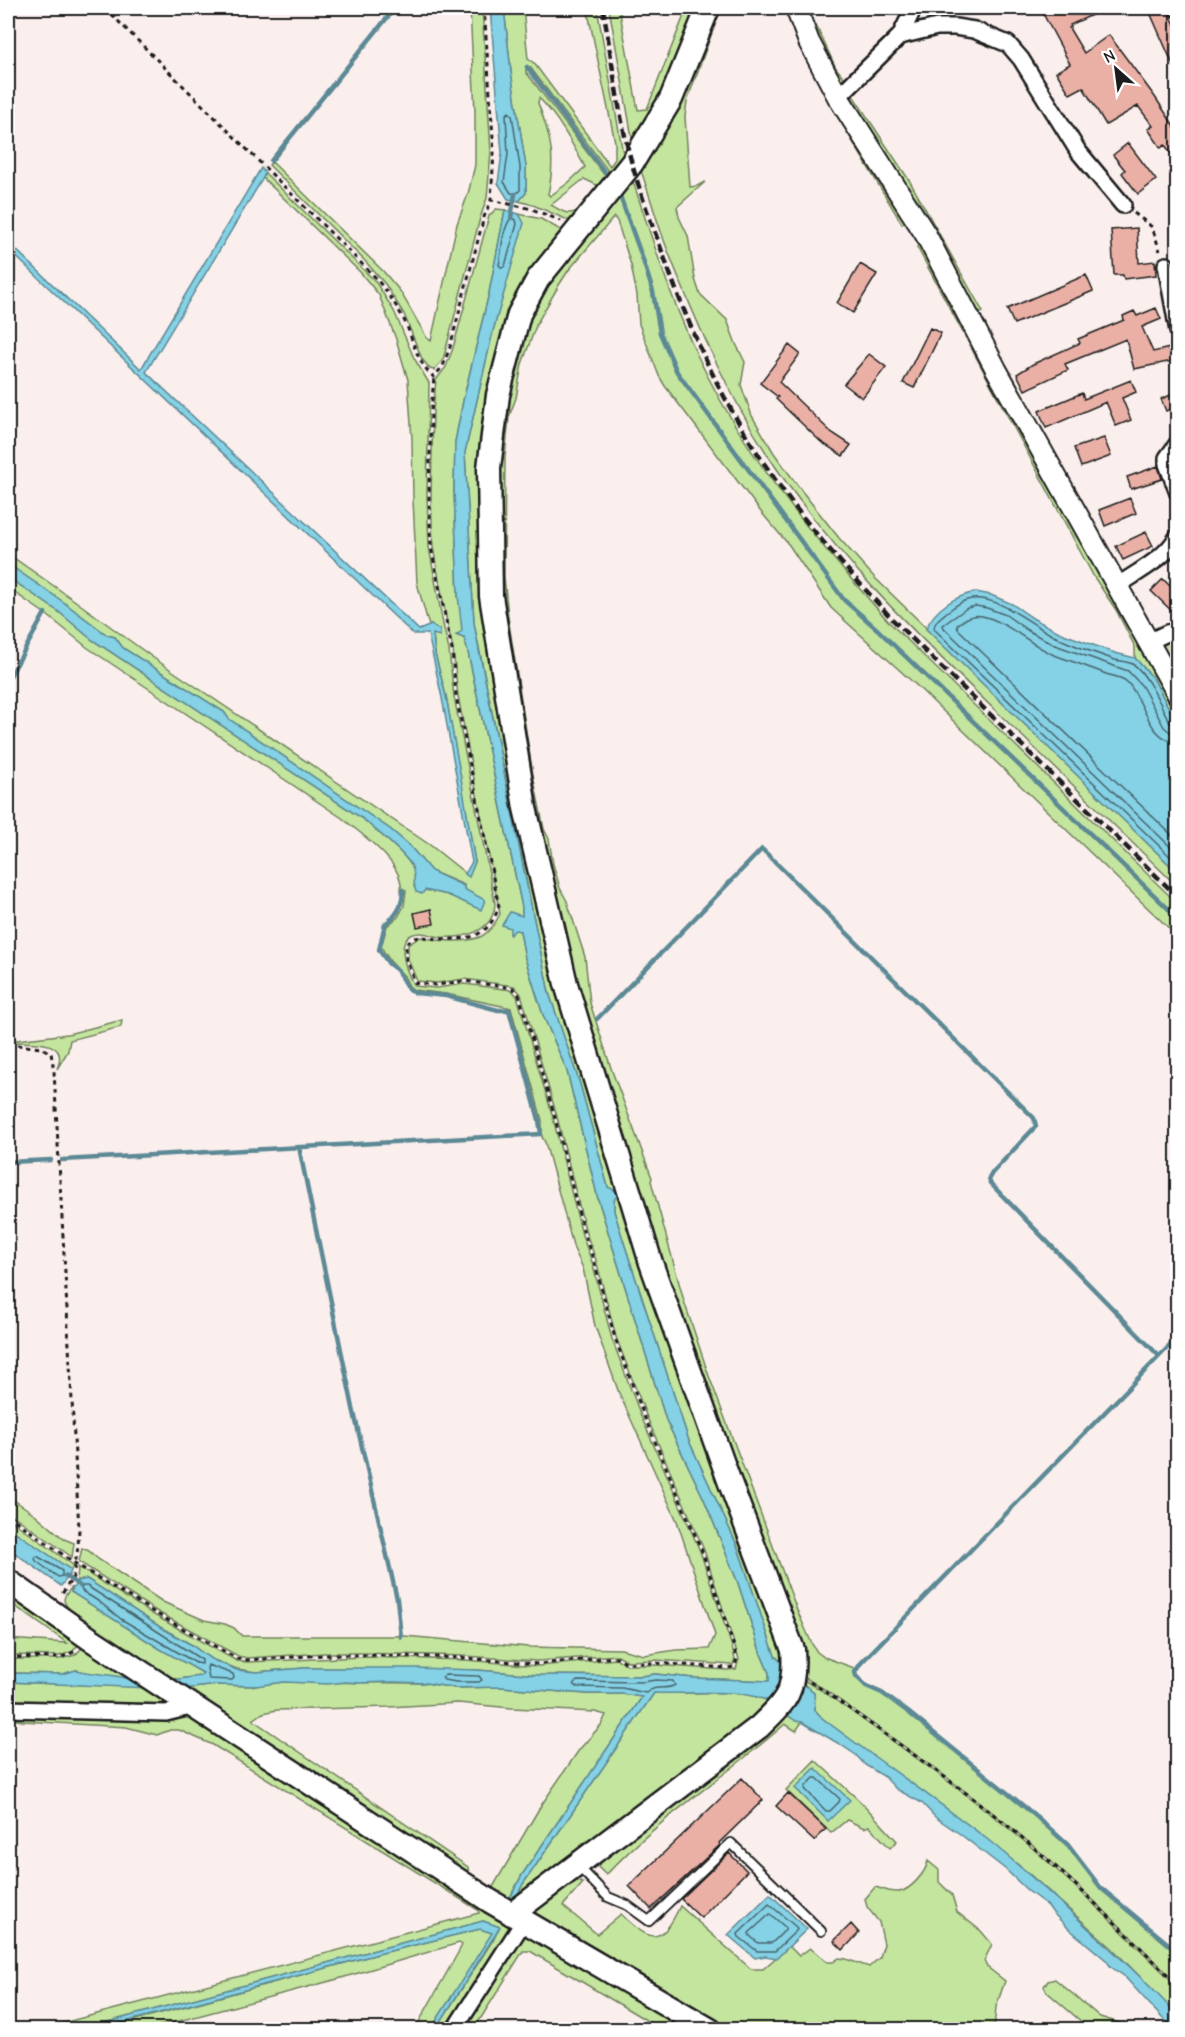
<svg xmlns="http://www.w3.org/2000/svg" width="1185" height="2037" viewBox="0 0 1185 2037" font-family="'Comic Neue',sans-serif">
  <rect width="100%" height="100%" fill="#fbefed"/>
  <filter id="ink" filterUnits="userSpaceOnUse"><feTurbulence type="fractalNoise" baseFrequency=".0167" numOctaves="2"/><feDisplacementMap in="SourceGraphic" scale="12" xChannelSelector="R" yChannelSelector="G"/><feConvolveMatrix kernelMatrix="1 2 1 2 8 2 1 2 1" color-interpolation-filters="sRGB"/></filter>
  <g filter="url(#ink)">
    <!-- green -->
    <path fill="#c4e59e" stroke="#70805d" stroke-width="1.5" fill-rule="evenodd" d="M470 8H482L491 152 487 198 480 218 447 345 443 360 434 370 430 369 422 359 404 314 385 284 365 261 269 165 272 162 383 271 400 291 427 338 431 341 457 224 468 194 475 165V112Z
      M504 8H523L528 59 534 63 610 166 615 159V142L587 8H597L624 159 580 216 570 221 533 205 519 201 526 193V167L511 72ZM526 66 530 67 608 171 605 176 526 72ZM539 98C558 117 572 143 585 167L568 183 550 196 548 194C556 158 551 137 538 103ZM584 179 599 186C593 194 582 213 570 213 564 214 557 208 551 205Z
      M609 8H619L638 110 647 109 687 8H701L670 83 633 143Z
      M716 8H721L687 101 685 117 690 187 697 186 705 182 677 207 679 217 688 236 695 279 700 294 727 320 736 344 745 362 741 385 752 416 774 453 801 490 839 538 874 577 1177 872V886C1118 829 1059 771 999 714 916 634 830 551 767 454 727 392 697 324 670 256 658 227 650 195 639 165Z
      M785 8H789L908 222 902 224C860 153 815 84 785 8Z
      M803 8H808L836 68 847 81 842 83C824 63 814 32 803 8Z
      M852 94 909 180 983 312 977 314 906 185 852 102Z
      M265 173 375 281 394 311 414 358 429 383 427 496 429 547 443 624 449 650 454 697 495 903C494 932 464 939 440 937 433 936 427 933 421 933 391 933 406 971 414 986L437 988 464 984 512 990 517 996 552 1114 582 1235 592 1262 612 1339 641 1416 700 1551 732 1647 735 1659 733 1665 655 1660 628 1661 618 1655 538 1661 465 1656 363 1653H325L247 1658 238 1656 156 1611 79 1562 82 1548 89 1551 98 1559 163 1602 204 1620 225 1624 234 1628 242 1636H404L528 1647 621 1649 644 1655 676 1650 709 1649 715 1635 677 1521 619 1393 595 1326 583 1268 574 1249 545 1142 542 1137V1120L511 1008 446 994 414 990 409 986 404 976 390 961 381 947 387 926 398 917 404 906 406 890H401C404 863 361 834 342 818L88 648 47 615 8 588V577L59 612 91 639 363 819C377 832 414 858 416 877 416 878 414 887 414 887L448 895 464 901V885L431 871 409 845 390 829 229 719 224 712 123 648 115 637 107 635 62 601 8 564V554L74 600 155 659 430 845 469 876 475 862 446 696 435 654 433 634 436 629 431 625 429 626 417 583 413 499 412 439 408 380 396 339 379 295 360 272 263 178Z
      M631 175C653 242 674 311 707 375 754 468 821 546 890 623L1177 903V917L878 629 844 599 695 398 678 372 660 333 654 292 620 193Z
      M619 196 643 260 652 292 659 333 676 372 843 600 877 630 1177 919V936L916 685 831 608 789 545 761 512 665 386 659 376 639 324 637 295 631 265 617 221 614 217 568 271 559 285 537 323 522 364 516 398 509 417 505 457 504 576 508 617 533 775 544 829 549 839 553 864 560 888 567 901 585 957 590 1003 612 1071 652 1178 651 1181 684 1301 709 1376 797 1610 812 1644 817 1652 824 1657 857 1669 854 1672 855 1676 865 1686 882 1694 908 1712 1036 1817 1068 1846 1101 1888 1177 1952V1983C1128 1934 1079 1884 1025 1839 961 1785 892 1738 824 1689L804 1677 805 1666 702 1389 602 1078 539 838 496 555 502 413 529 315 543 292 595 223Z
      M496 209 505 210 489 293 463 401 455 442 454 490 458 595 463 625V631L458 636 464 638 468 652 522 907V916L515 929 520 931 525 958 543 1015 567 1071 598 1199 666 1420 704 1499 738 1583 761 1654 769 1673V1681L693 1678 655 1674 642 1676 539 1675 477 1670 304 1668 256 1672 237 1669 211 1659 190 1644 160 1627 87 1579 77 1581 78 1567 154 1615 226 1655 237 1661 247 1662 363 1657 465 1660 538 1666 617 1659 627 1665H655L727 1670 736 1669 739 1659 704 1550 646 1415 616 1337 596 1260 586 1233 556 1113 521 994 514 986 464 979 437 983 417 981 408 959V945L420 937C437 941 466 944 482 936 491 931 496 922 500 914L458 696 453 649 447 623 433 547 431 496 433 411 436 380 446 367 453 348 489 216Z
      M519 214 541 219 566 233 524 290 485 422 524 837 790 1671 775 1656 737 1545 689 1441 626 1249 614 1211V1200L608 1187 580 1084 549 993 474 623 465 452 493 331 523 223Z
      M920 242 1077 531 1099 575 1177 710V724L1153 678 1135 658V647L1116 610 1094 577 917 247Z
      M1177 636V678L1161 644Z
      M122 1020 121 1027 70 1040 68 1051 57 1069C71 1037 26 1043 8 1042V1041L68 1034Z
      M8 1496 36 1515 64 1539 74 1543 72 1557 8 1512Z
      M8 1518 73 1565 71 1570 8 1527Z
      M72 1587 71 1592C108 1614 142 1639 179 1659 188 1663 195 1669 203 1673L200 1676 172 1680 70 1610C60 1599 64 1597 72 1587Z
      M8 1589 82 1640 73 1651 60 1656 8 1655V1639L67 1643 8 1601Z
      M86 1644 164 1697 161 1706 8 1703V1682L147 1687 76 1670 63 1674 8 1673V1659H60L75 1655Z
      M804 1680 823 1691C890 1740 960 1787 1024 1841 1078 1887 1128 1937 1177 1986V2015L1112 1948 1026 1871 930 1797 875 1758 822 1718 815 1710 814 1692 803 1684Z
      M271 1682 426 1683 455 1688 502 1687 587 1694H622L642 1697 522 1875 509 1899 513 1903 523 1884 654 1693C689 1695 744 1686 774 1704L517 1907 490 1892 540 1807 579 1750 601 1725 606 1715 595 1712 512 1708 458 1703 389 1707 277 1710 263 1713 253 1720 468 1867 469 1878 184 1689 217 1685 255 1686Z
      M8 1712 185 1713 503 1920 510 1929 450 2029H436L493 1940 499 1927 483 1921 82 2029H40L479 1913 478 1910 213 1745 179 1730H170L157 1735 126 1727 22 1721 8 1718Z
      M784 1713 802 1722 796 1731 785 1724C727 1776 659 1817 606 1875L598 1867 596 1862Z
      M815 1760 864 1805 897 1841 890 1848 869 1826 864 1828 847 1820 831 1833 786 1790Z
      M928 1861 939 1870V1882L952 1895 957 1912 981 1931 992 1944 984 1961 987 1967 1005 1981 996 2007 994 2029H721L619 1970 536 1916 534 1912 537 1908 572 1879 583 1883 563 1906 597 1934 621 1914C650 1942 661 1947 680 1906L751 1969H763L789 1946 799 1956 810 1948 827 1962H833L839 1958 846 1959 869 1967 880 1957 884 1944 879 1922 867 1907 865 1899 875 1887C882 1889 891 1893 899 1892 911 1890 926 1872 928 1861Z
      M480 1929 493 1933 431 2029H415L459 1951 462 1945 459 1943 338 1979 149 2029 99 2030 378 1954Z
      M523 1934H529L690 2029H664L656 2026 530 1951H523L474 2029 463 2030Z
      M1055 1979 1100 2017 1123 2024 1128 2029H1090L1047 1992 1044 1986 1048 1981Z"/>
    <!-- water -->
    <path fill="#85d1e5" stroke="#5b8995" stroke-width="1.5" d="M490 8H504L511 72 526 167V193L519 201 508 199 498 183 502 153Z
      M261 168 265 173 263 178 146 372 419 630 431 625 440 630V636L433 634 435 654 446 696 461 778 475 862 469 877 465 874 472 862 442 698 428 634H413L8 249V242L141 369Z
      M505 210 519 214 524 223 493 331 465 452 474 623 479 650 549 993 580 1084 608 1187 616 1191 617 1196 614 1200V1211L626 1249 689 1441 737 1545 775 1656 790 1671 774 1704C744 1686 689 1695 654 1693L523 1884 513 1903 509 1900 522 1875 642 1697 622 1694H587L502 1687 455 1688 426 1683 392 1682 359 1683 346 1682 328 1684 284 1682 256 1686 217 1685 184 1689 172 1680 200 1676 203 1673 160 1649 71 1592 77 1581 87 1579 160 1627 190 1644 211 1659 237 1670 256 1672 304 1668H416L477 1670 539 1675 642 1676 655 1674 693 1678 769 1681V1673L761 1654 738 1583 704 1499 666 1420 598 1199 567 1071 543 1015 525 958 520 931 515 930 510 935V928L502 925 510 912 522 916V907L468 652 464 638 456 635 462 631 458 595 454 490 455 442 463 401 489 293Z
      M8 564 62 601 107 635 115 637 123 648 224 712 229 719 390 829 409 845 431 871 464 886V889L485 900 481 910 448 895 425 890 422 894 416 892C412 883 417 877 411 865 401 849 378 833 363 819L91 639 59 612 8 577Z
      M976 592 991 595 1012 604 1034 619 1061 633 1115 653 1135 658 1153 678 1177 724V872L926 629C934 609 955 596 976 592Z
      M8 1527 71 1570 70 1574 61 1586 8 1548Z
      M76 1670C99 1676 129 1673 148 1688L8 1682V1673L63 1674Z
      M803 1684 814 1692 815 1710 822 1718C876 1759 933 1797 987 1839 1018 1864 1047 1890 1076 1917 1111 1949 1145 1980 1177 2015V2029L1162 2018 1124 1976 1111 1967 1106 1960 1069 1929 1053 1913 1048 1906 1028 1891 1005 1869 960 1834 935 1817 922 1803 896 1789 885 1777 865 1765 856 1755 841 1745 802 1722 796 1721 784 1713 795 1700Z
      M815 1768 850 1800 828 1821 795 1788Z
      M770 1894 807 1929 777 1958 765 1956 755 1958 728 1935Z
      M483 1921 500 1927 436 2029H431L492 1933 480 1929 378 1954 99 2029H82Z"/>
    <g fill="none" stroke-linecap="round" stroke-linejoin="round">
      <!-- shore -->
      <path stroke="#46646c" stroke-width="1.5" d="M509 112 512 115 520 167V190L516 194 511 193 504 182 508 154 506 115Z
        M511 218 516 220 517 224 505 266 502 268 499 265C502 251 502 229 511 218Z
        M1178 725 1170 723C1162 708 1147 673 1133 664 1128 662 1120 661 1115 660 1096 653 1076 647 1058 638 1032 626 997 592 967 600 959 602 953 608 947 612 941 617 934 621 934 629L1178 864
        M1178 733 1170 732 1164 727 1142 686 1128 671 1055 645 1027 630 1006 615 987 608 976 606 967 608 943 625 944 628 1178 854
        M1178 742C1148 741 1145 700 1127 682 1122 677 1112 676 1106 674 1089 667 1071 661 1054 655 1030 645 1007 621 982 616 971 614 965 619 957 625L958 629 1178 841
        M37 1556 62 1571V1576L58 1577 36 1561 35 1558Z
        M83 1586H87L202 1660V1664L196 1663 121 1619 101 1603 82 1591 81 1588Z
        M208 1665 233 1674 234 1678 232 1680 209 1679 207 1668Z
        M445 1675 479 1676 482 1680 479 1682H456L444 1680 442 1677Z
        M656 1680 673 1681 675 1685C665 1691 657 1684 646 1693L622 1688 577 1687 574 1684 577 1681 642 1682Z
        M814 1778H817L840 1799 839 1802 830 1811H826L805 1789 806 1786Z
        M769 1904 796 1927 797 1930 775 1951H757L739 1937 738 1934Z
        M770 1914 785 1927V1930L772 1943H758L750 1936 749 1933Z"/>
      <!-- stream -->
      <path stroke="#5b8995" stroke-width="4.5" d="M527 67 606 174
        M271 161 395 8
        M620 196 643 260 653 292 660 333 677 372 844 600 877 629 1178 918
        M511 218 515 194
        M8 680 45 613
        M597 1019 762 849 1034 1118 1036 1126 992 1173 989 1178 990 1183 1159 1356
        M299 1147 353 1408 397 1599 401 1637
        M62 1160 541 1134 539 1120 509 1010H498L446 996 416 993 408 989 397 970 389 964 379 950 385 924C398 915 402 906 403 890
        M8 1162 51 1160
        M1178 1337 861 1663 855 1672 856 1676 866 1686 882 1693 908 1712 1037 1817 1068 1845 1101 1888 1178 1952
        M65 1576 80 1586"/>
    </g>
    <!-- building -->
    <path fill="#eab0a6" stroke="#1c1c1c" stroke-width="1.5" d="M1040 8H1107L1070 25 1071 27 1069 28 1084 53 1109 35 1155 97 1178 132V163L1165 145 1161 148 1148 129 1153 126 1138 106 1106 125 1083 87 1070 94 1056 72 1070 64Z
      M1148 8H1167L1178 31V76Z
      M1128 143 1156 180 1138 194 1122 173 1125 170 1113 155Z
      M1137 228 1139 263 1155 261 1156 275 1124 279 1123 275H1114L1111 230Z
      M860 264 877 274 853 313 837 303Z
      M1086 275 1093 291 1014 324 1007 309Z
      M1156 308 1161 319 1142 327 1153 352 1174 347 1177 360 1134 369 1126 339 1065 364 1068 370 1025 390 1017 374 1033 364 1080 343 1078 339 1124 320 1123 316 1134 311 1137 316Z
      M930 328 941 333 914 388 903 383Z
      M789 345 800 354 779 382 831 432 851 445 843 456 821 442 776 399 778 397 760 383Z
      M869 354 886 367 862 398 844 384Z
      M1131 380 1136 392 1122 398 1131 420 1116 426 1106 402 1046 428 1039 411 1082 393 1084 399Z
      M1178 392V406L1166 411 1161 399Z
      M1104 438 1111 456 1081 467 1074 448Z
      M1158 466 1162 479 1131 489 1127 477Z
      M1130 498 1136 513 1105 526 1099 510Z
      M1146 532 1153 546 1123 560 1116 546Z
      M1163 579 1178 594V617L1151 591Z
      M431 909 434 924 417 927 414 913Z
      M742 1778 763 1800 719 1843 720 1845 651 1909 629 1886Z
      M788 1793 826 1829 814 1841 776 1806Z
      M729 1853 747 1871 701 1918 681 1899Z
      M851 1924 859 1933 843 1950 834 1941Z"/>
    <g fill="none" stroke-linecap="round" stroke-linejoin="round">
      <defs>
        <path id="service" d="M578 1866 608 1897 627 1905 649 1921 731 1843 821 1931"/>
        <path id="minor" d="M1177 8 1178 9
          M900 36 937 27H955L974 30 1008 44 1021 59 1078 151 1123 205
          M838 97 900 36 914 8
          M1166 265 1178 331
          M1178 443 1167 458V464L1178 493
          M1116 587C1138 571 1164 560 1178 536
          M1148 642 1167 633 1178 631
          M8 1709 166 1713 194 1706
          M454 2030 524 1921"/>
        <path id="tertiary" d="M796 8 809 42 838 97 926 235 996 369 1178 695"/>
        <path id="secondary" d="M8 1581 89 1638 490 1901 710 2030
          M512 1914 759 1727C787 1700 796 1691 793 1650L730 1483 651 1263 566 984 525 808 491 596 489 468 498 395 519 314 538 279 632 163 671 99 708 8"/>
      </defs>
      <!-- service casing -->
      <use href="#service" stroke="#1c1c1c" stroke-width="12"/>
      <!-- minor casing -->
      <use href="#minor" stroke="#1c1c1c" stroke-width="20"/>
      <!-- tertiary casing -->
      <use href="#tertiary" stroke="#1c1c1c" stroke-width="24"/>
      <!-- secondary casing -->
      <use href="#secondary" stroke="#1c1c1c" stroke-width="27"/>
      <!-- path -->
      <path stroke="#1c1c1c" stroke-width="3" stroke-dasharray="4.5 4.5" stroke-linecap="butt" d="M105 8 375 277C387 292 398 307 406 324 414 343 417 363 434 377L443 366 450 347 484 217 491 200 532 209 561 221
        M484 8 494 152 491 200
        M1134 213 1152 227 1160 251
        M8 1044 42 1048 51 1053 54 1071 79 1529 78 1547 73 1577 60 1597
        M8 1515 76 1564 155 1613 238 1659 247 1660 325 1655H363L465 1658 538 1664 617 1657 627 1663H655L727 1668 734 1667 737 1659 734 1647 702 1551 644 1416 615 1338 594 1261 584 1234 554 1114 519 995 513 988 464 981 437 985 415 983 406 959V944C418 932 427 939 442 939 472 940 488 936 499 907L456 696 452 650 431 547 429 496 431 411 434 377
        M8 1657 60 1658 76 1651
        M810 1682 823 1690C891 1739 961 1786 1025 1840 1078 1885 1128 1935 1178 1985"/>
      <!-- service -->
      <use href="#service" stroke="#fff" stroke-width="8"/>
      <!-- minor -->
      <use href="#minor" stroke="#fff" stroke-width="15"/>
      <!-- tertiary -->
      <use href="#tertiary" stroke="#fff" stroke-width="20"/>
      <!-- secondary -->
      <use href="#secondary" stroke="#fff" stroke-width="22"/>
      <!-- rail -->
      <path stroke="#1c1c1c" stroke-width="4.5" stroke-dasharray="9 4.5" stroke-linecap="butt" d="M603 8C612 59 618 114 632 164 641 195 652 225 663 254 694 343 729 416 784 492 817 538 856 579 893 620L1178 897"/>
    </g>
  </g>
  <!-- margin -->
  <rect width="1185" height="2037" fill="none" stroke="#fff" stroke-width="30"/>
  <rect x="15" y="15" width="1155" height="2007" fill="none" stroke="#1c1c1c" stroke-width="2" filter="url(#ink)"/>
  <!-- north arrow -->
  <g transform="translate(1116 69) rotate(332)" stroke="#ffffff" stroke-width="4.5" paint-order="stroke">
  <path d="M0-4.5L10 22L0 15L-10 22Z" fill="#1c1c1c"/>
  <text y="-9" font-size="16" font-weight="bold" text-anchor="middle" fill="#1c1c1c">N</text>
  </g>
</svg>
